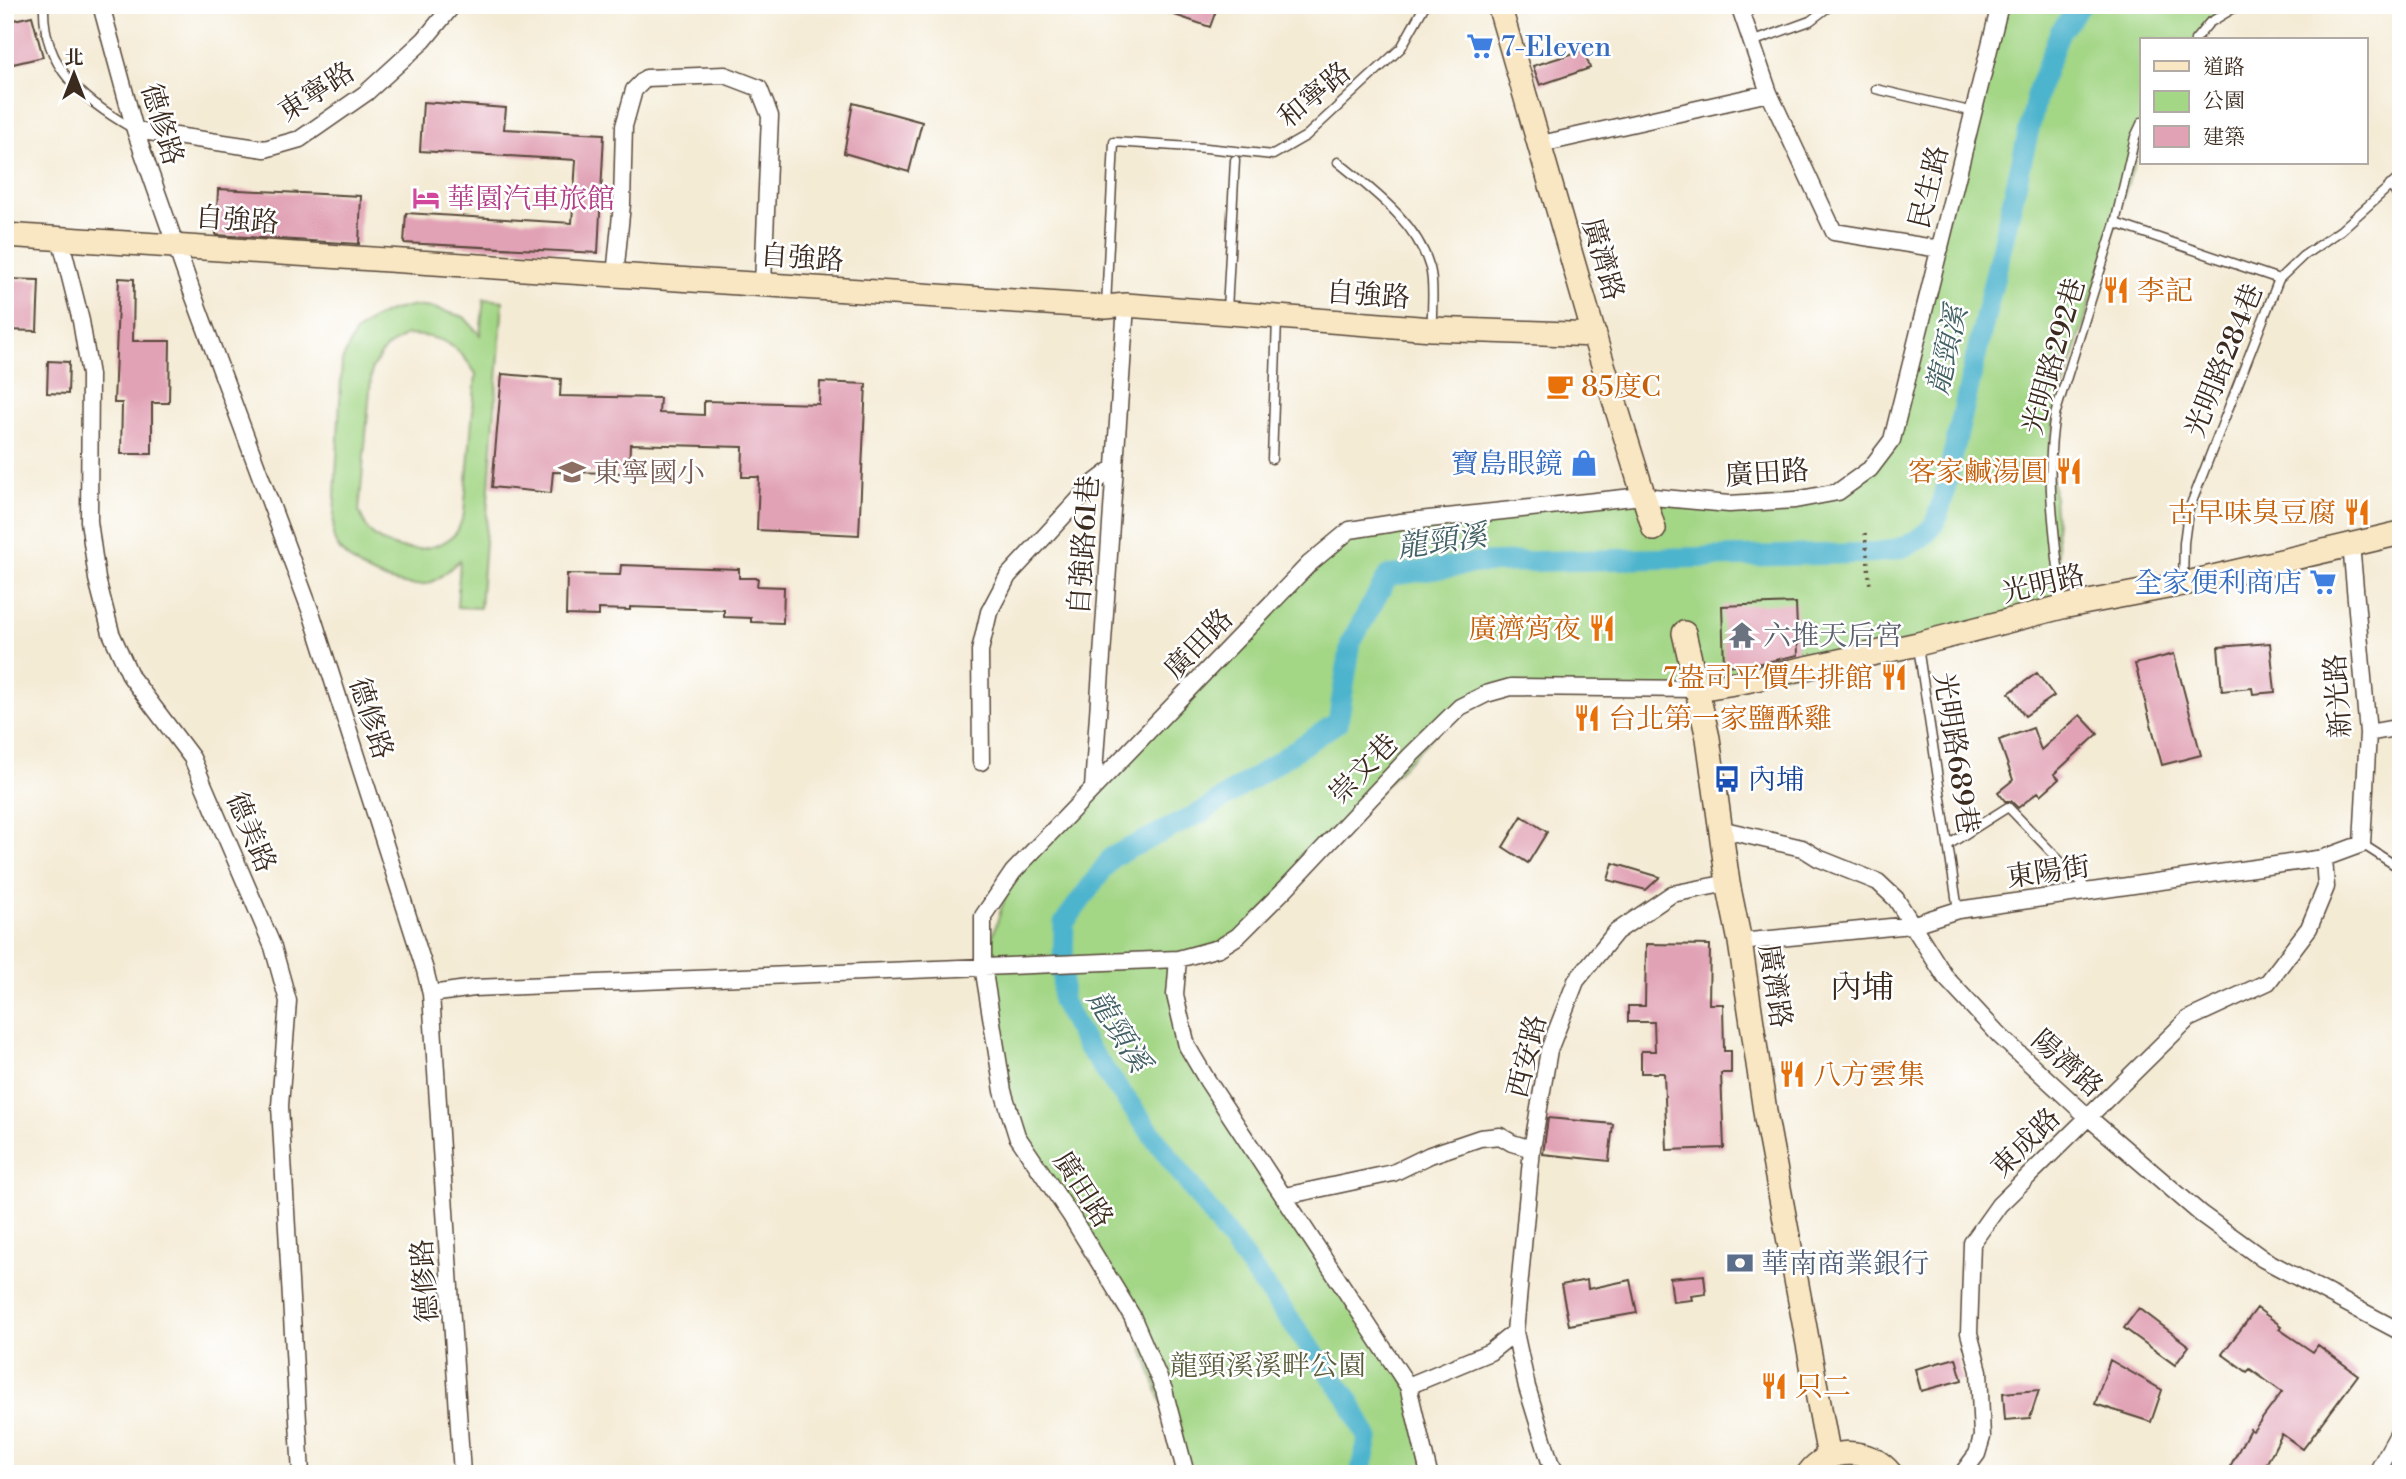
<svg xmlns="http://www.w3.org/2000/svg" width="2406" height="1479" viewBox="0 0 2406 1479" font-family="'Libre Bodoni','Noto Serif TC',serif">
  <rect width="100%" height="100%" fill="#fff"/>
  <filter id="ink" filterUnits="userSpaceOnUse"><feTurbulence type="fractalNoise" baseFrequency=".0143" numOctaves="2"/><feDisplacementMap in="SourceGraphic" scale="14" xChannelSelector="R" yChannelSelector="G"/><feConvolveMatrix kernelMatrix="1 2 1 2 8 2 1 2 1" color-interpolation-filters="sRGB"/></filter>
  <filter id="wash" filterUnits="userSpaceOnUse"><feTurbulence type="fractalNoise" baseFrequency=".00686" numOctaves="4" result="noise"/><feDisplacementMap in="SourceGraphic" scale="28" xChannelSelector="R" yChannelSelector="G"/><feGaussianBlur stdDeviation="1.57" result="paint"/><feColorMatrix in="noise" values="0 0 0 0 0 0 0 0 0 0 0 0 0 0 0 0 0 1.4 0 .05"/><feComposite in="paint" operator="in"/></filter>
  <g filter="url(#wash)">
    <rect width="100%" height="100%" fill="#f4ebd5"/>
    <!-- green -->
    <path fill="#a3d685" stroke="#6f8052" stroke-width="2" fill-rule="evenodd" d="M2000 5H2239L2209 23 2195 40H2142V138L2055 415 2050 445 2062 607 1702 694 1511 687 1461 707 1238 936 1178 959 1187 1046 1408 1386 1429 1474H1186L1132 1316 1017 1136 983 966 1013 872 1350 530 1642 496 1729 504 1838 492 1892 440Z
      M484 299 503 301 480 608 457 607 460 560C450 568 441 579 429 583 402 593 338 565 333 535L342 361 355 333 373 319 390 311 412 306 433 308 464 317 480 335ZM406 335C441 335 458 344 476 374L464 514C461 520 460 529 455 534 434 555 390 554 370 532 365 527 363 518 359 512L372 368 385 349Z"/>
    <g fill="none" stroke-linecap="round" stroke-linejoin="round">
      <!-- canal -->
      <path stroke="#4eb4cd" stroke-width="21" d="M1360 1474 1368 1439 1349 1400 1086 1045 1062 1001 1064 923 1112 857 1202 812 1338 722 1351 642 1388 576 1476 563 1840 554C1873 553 1910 555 1933 526 1939 517 1942 500 1945 489L2039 87 2060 32 2081 5"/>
    </g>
    <g id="blocks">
      <!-- building -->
      <path fill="#e1a2b5" d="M1154 5H1218L1210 27 1154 8Z
        M32 16 43 57 13 64 5 33V22Z
        M1584 50 1590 68 1540 85 1533 66Z
        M423 102 506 108 504 129 604 134 598 253 404 243 406 213 572 223 576 160 420 151Z
        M853 103 922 122 909 172 844 153Z
        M218 189 361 196 359 244 216 235Z
        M119 278 134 279 133 341H170L169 403H152V454H121L122 403H114Z
        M5 279 39 280 37 331 5 330Z
        M48 361 69 362 68 394 47 393Z
        M502 374 561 379 560 396 660 398 659 413 704 415V401L819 404 820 382 866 384 859 535 757 530 759 477H742L743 447 630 444 629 473 553 472 551 493 492 487Z
        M621 565 739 569V578H758L757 586 784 587 783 623 751 622V618L724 617V610L630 607V610L599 609V616L566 615 567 574 620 575Z
        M1796 603 1798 655 1761 663 1724 666 1722 606Z
        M2270 643 2275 692 2253 694 2252 688 2222 691 2218 647Z
        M2174 654 2201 755 2162 765 2135 664Z
        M2037 673 2054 696 2025 716 2009 693Z
        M2080 715 2098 734 2054 774 2059 779 2041 795 2038 792 2018 808 2011 801H2005L1998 792 2013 780 1999 740 2033 728 2041 750Z
        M1522 816 1547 832 1528 863 1503 847Z
        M1613 863 1660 877 1646 890 1608 880Z
        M1646 944 1710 945 1709 1004H1723L1724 1051H1731V1073H1721L1724 1148 1667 1150 1664 1073H1641V1051H1655L1654 1022H1628V1006H1645Z
        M1548 1118 1613 1124 1609 1161 1543 1154Z
        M1704 1275 1706 1294 1691 1296 1692 1300 1673 1302 1670 1278Z
        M1587 1280 1588 1289 1630 1280 1637 1313 1569 1325 1561 1285Z
        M2139 1308 2189 1346 2175 1365 2124 1328Z
        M2257 1308 2281 1326 2279 1329 2313 1352 2318 1345 2358 1375 2303 1449 2282 1434 2261 1474H2226L2250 1429 2253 1431 2282 1392 2250 1369 2247 1372 2222 1354Z
        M1956 1358 1962 1380 1921 1391 1915 1369Z
        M2110 1360 2162 1390 2151 1422 2095 1404Z
        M2039 1390 2030 1418 2005 1420 2003 1393Z"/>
    </g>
  </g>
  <g filter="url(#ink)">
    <use href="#blocks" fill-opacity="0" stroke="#574739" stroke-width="2"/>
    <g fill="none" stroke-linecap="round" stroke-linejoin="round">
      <defs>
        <path id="lane" d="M44 5C42 67 83 100 132 128
          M2195 40 2209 23 2239 5
          M1752 42 1810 21 1831 5
          M1876 89 1974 112
          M1338 162C1373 191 1417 222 1430 268 1435 286 1431 310 1432 328
          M2390 185 2401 201
          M2115 223 2279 279 2188 512 2184 543 2183 582
          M2279 279 2303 256 2341 230 2401 176
          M1106 306 1114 142 1206 148 1273 155 1306 136 1401 48 1425 5
          M1227 310 1235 160
          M1272 459 1277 320
          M2062 604C2056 542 2044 477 2055 415L2115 223 2135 137 2142 122
          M1918 647 1958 910
          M2362 844 2401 869
          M1948 845 2008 807 2089 891"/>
        <path id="street" d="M101 5 135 130 191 289 312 615 425 970 431 994 462 1474
          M1739 5 1769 93 1834 232 1940 249
          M135 130 265 149 300 139 366 93 424 40 453 5
          M1541 144 1769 93
          M60 237 81 321 90 375 89 521 97 579 111 633 131 677 192 758 273 947 288 1001 280 1106 301 1474
          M615 276 622 204 624 126 634 90 646 78 725 75 759 88 770 116 763 284
          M2368 733 2401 727
          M981 762 980 651 989 612 1008 576 1094 483 1115 467
          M1093 788 1126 305
          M1720 829 1802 848 1818 858 1878 882 1896 899 1946 978 2000 1036 2088 1117 2201 1214 2263 1259 2401 1332
          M1740 942 1911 925 1958 910 2324 858 2362 844 2368 733 2351 544
          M1178 959 1175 995 1187 1046 1207 1080 1408 1386 1429 1474
          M431 994 474 988 1178 959 1219 948 1238 936 1286 888 1410 756 1460 707 1486 694 1511 687 1698 689
          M1285 1196 1393 1173 1430 1155 1480 1138 1500 1136 1512 1143 1532 1149
          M1408 1386 1490 1352 1515 1332
          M1186 1474 1164 1390 1132 1316 1071 1216 1017 1136 1003 1091 983 966V916L1013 872 1309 564 1350 530 1401 522 1642 496 1729 504 1795 500 1838 492 1870 469 1892 440 2000 5
          M1557 1474 1550 1462 1527 1387 1515 1332 1532 1149 1549 1050 1576 981 1616 932 1672 894 1728 883
          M1962 1474 1977 1454 1982 1437 1979 1371 1969 1333 1972 1243 1999 1205 2188 1019 2268 982 2309 928 2326 887 2324 858
          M2376 1474 2401 1429"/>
        <path id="secondary" d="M1499 5 1597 345 1654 529
          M5 235 1106 307 1126 305 1432 329 1595 335
          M1684 633 1708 738 1728 883 1740 942 1766 1118 1829 1457
          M1698 689 1741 682 1918 644 2062 607 2183 584 2401 533
          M1808 1474C1828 1446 1870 1447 1891 1474"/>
      </defs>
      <!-- lane casing -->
      <use href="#lane" stroke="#574739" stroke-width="11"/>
      <!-- street casing -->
      <use href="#street" stroke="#574739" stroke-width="19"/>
      <!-- secondary casing -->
      <use href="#secondary" stroke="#574739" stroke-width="26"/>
      <!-- path -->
      <path stroke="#574739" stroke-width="3.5" stroke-dasharray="2 5" stroke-linecap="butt" d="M1865 533 1870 586"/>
      <!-- lane -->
      <use href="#lane" stroke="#fff" stroke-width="8"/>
      <!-- street -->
      <use href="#street" stroke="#fff" stroke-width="16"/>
      <!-- secondary -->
      <use href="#secondary" stroke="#f9e7c3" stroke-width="23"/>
    </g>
  </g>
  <!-- icons -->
  <defs>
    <symbol id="supermarket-bare" viewBox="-9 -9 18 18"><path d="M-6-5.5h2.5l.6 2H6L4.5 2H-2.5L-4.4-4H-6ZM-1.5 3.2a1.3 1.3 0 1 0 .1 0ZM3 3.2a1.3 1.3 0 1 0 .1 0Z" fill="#3f7fe0" stroke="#fff" stroke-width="2.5" paint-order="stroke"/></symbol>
    <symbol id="hotel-bare" viewBox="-9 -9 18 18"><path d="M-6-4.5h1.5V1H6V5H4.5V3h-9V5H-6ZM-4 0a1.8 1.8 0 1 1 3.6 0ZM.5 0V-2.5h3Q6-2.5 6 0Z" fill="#d1479c" stroke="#fff" stroke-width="2.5" paint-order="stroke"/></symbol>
    <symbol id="restaurant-bare" viewBox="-9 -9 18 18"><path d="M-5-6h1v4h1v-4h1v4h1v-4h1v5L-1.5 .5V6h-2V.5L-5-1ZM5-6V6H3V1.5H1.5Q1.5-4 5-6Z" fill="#e8710a" stroke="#fff" stroke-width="2.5" paint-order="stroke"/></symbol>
    <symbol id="cafe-bare" viewBox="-9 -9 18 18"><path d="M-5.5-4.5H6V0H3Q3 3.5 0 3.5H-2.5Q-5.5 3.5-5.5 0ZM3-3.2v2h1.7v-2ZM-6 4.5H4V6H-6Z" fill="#e8710a" stroke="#fff" stroke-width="2.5" paint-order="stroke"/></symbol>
    <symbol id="shop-bare" viewBox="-9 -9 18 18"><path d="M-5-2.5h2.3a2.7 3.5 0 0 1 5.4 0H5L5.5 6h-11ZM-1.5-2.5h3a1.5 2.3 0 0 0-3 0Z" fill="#3f7fe0" stroke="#fff" stroke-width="2.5" paint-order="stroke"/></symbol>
    <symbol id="school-bare" viewBox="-9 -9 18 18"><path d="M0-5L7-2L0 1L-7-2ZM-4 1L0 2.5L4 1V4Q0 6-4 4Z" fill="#8d6e63" stroke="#fff" stroke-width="2.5" paint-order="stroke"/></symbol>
    <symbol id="temple-bare" viewBox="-9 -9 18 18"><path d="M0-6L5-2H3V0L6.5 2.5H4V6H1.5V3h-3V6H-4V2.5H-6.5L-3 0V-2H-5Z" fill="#6b7280" stroke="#fff" stroke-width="2.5" paint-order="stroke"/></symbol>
    <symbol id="bus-bare" viewBox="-9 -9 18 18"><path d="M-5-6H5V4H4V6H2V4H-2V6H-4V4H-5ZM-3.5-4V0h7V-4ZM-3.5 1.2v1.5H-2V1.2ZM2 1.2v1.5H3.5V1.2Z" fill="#1a4fb4" stroke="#fff" stroke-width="2.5" paint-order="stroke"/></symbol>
    <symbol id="bank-bare" viewBox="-9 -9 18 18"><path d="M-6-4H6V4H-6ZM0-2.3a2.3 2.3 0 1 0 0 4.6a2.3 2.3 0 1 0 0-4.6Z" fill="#5c6f8a" stroke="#fff" stroke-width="2.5" paint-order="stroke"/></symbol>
  </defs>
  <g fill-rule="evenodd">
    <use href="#supermarket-bare" x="1461" y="27" width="38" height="38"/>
    <use href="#hotel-bare" x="407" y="179" width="38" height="38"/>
    <use href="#restaurant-bare" x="2097" y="271" width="38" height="38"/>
    <use href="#cafe-bare" x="1541" y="367" width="38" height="38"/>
    <use href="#shop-bare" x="1565" y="444" width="38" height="38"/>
    <use href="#restaurant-bare" x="2050" y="452" width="38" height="38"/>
    <use href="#school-bare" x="553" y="453" width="38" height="38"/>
    <use href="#restaurant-bare" x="2338" y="493" width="38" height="38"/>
    <use href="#supermarket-bare" x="2304" y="563" width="38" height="38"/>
    <use href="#restaurant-bare" x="1583" y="609" width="38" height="38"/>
    <use href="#temple-bare" x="1723" y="616" width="38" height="38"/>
    <use href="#restaurant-bare" x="1875" y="658" width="38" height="38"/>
    <use href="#restaurant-bare" x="1568" y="699" width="38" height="38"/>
    <use href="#bus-bare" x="1708" y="760" width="38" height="38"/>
    <use href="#restaurant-bare" x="1773" y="1055" width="38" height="38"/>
    <use href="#bank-bare" x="1721" y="1244" width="38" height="38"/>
    <use href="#restaurant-bare" x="1755" y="1367" width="38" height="38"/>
  </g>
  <g text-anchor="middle" stroke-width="5" stroke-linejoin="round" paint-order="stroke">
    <!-- shop labels -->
    <g font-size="28" fill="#366cbe" stroke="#fff" text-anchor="end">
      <text x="1501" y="56" text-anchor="start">7-Eleven</text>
      <text x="1563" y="473">寶島眼鏡</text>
      <text x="2302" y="592">全家便利商店</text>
    </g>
    <!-- street labels -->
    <g font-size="28" fill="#3b2a1e" stroke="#fff">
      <text transform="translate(316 91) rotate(-33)" y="10">東寧路</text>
      <text transform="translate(1314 94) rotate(-40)" y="10">和寧路</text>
      <text transform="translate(163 124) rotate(73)" y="10">德修路</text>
      <text transform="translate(1928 187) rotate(-76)" y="10">民生路</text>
      <text transform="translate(237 219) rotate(4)" y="10">自強路</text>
      <text transform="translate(802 257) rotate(4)" y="10">自強路</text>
      <text transform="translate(1604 259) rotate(74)" y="10">廣濟路</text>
      <text transform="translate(1368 294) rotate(4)" y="10">自強路</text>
      <text transform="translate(2053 356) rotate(-74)" y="10">光明路292巷</text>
      <text transform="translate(2223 360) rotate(-68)" y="10">光明路284巷</text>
      <text transform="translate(1767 472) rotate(-4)" y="10">廣田路</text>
      <text transform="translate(1083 545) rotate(-86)" y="10">自強路61巷</text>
      <text transform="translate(2043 583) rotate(-13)" y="10">光明路</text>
      <text transform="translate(1198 643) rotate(-46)" y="10">廣田路</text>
      <text transform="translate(2337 696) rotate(-94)" y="10">新光路</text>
      <text transform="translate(372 718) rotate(72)" y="10">德修路</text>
      <text transform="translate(1957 753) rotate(81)" y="10">光明路689巷</text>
      <text transform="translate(1363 768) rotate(-46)" y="10">崇文巷</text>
      <text transform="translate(252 832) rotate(67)" y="10">德美路</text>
      <text transform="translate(2048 871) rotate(-8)" y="10">東陽街</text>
      <text transform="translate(1776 986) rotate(81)" y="10">廣濟路</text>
      <text transform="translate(1526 1056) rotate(-76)" y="10">西安路</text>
      <text transform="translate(2068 1063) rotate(42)" y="10">陽濟路</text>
      <text transform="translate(2025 1142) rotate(-45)" y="10">東成路</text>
      <text transform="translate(1084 1189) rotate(57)" y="10">廣田路</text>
      <text transform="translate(424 1281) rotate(-94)" y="10">德修路</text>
    </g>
    <!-- hotel labels -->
    <g font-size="28" fill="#b23c85" stroke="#fff" text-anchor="start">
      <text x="447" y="208">華園汽車旅館</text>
    </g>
    <!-- food labels -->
    <g font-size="28" fill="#c56008" stroke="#fff" text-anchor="start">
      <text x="2137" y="300">李記</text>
      <text x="1581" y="396">85度C</text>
      <text x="2048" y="481" text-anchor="end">客家鹹湯圓</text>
      <text x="2336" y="522" text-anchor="end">古早味臭豆腐</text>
      <text x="1581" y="638" text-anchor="end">廣濟宵夜</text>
      <text x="1873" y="687" text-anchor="end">7盎司平價牛排館</text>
      <text x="1608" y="728">台北第一家鹽酥雞</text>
      <text x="1813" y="1084">八方雲集</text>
      <text x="1795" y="1396">只二</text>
    </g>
    <!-- education labels -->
    <g font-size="28" fill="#785e54" stroke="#fff" text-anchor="start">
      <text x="593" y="482">東寧國小</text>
    </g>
    <!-- worship labels -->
    <g font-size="28" fill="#5b616d" stroke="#fff" text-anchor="start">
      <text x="1763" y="645">六堆天后宮</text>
    </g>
    <!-- transit labels -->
    <g font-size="28" fill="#164399" stroke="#fff" text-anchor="start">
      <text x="1748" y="789">內埔</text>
    </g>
    <!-- service labels -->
    <g font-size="28" fill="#4e5e75" stroke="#fff" text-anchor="start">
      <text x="1761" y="1273">華南商業銀行</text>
    </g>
    <!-- park labels -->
    <g font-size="28" fill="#5a5e3d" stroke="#fff">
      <text x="1268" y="1375">龍頸溪溪畔公園</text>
    </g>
    <!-- water labels -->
    <g font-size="30" font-style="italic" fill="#436164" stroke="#fff">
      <text transform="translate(1947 350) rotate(-77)" y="10">龍頸溪</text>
      <text transform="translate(1442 541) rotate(-8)" y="10">龍頸溪</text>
      <text transform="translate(1119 1031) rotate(58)" y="10">龍頸溪</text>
    </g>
    <!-- quarter labels -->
    <g font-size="32" fill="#3b2a1e" stroke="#fff">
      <text x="1862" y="998">內埔</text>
    </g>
  </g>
  <!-- margin -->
  <rect width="2406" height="1479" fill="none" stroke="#fff" stroke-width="28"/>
  <!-- legend -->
  <rect x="2140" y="38" width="228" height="126" fill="#ffffff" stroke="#b1aaa5" stroke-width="2"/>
  <rect x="2154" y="61" width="35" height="10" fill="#f9e7c3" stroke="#b1aaa5" stroke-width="2"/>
  <text x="2203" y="74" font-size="21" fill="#3b2a1e">道路</text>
  <rect x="2154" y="91" width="35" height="21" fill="#a3d685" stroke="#b1aaa5" stroke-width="2"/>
  <text x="2203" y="108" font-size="21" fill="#3b2a1e">公園</text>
  <rect x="2154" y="126" width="35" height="21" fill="#e1a2b5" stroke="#b1aaa5" stroke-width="2"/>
  <text x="2203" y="144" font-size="21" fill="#3b2a1e">建築</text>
  <!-- north arrow -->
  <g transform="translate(74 74)" stroke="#ffffff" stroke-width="5" paint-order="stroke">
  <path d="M0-5L12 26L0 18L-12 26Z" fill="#3b2a1e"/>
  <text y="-10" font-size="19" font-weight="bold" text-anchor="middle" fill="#3b2a1e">北</text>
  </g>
</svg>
